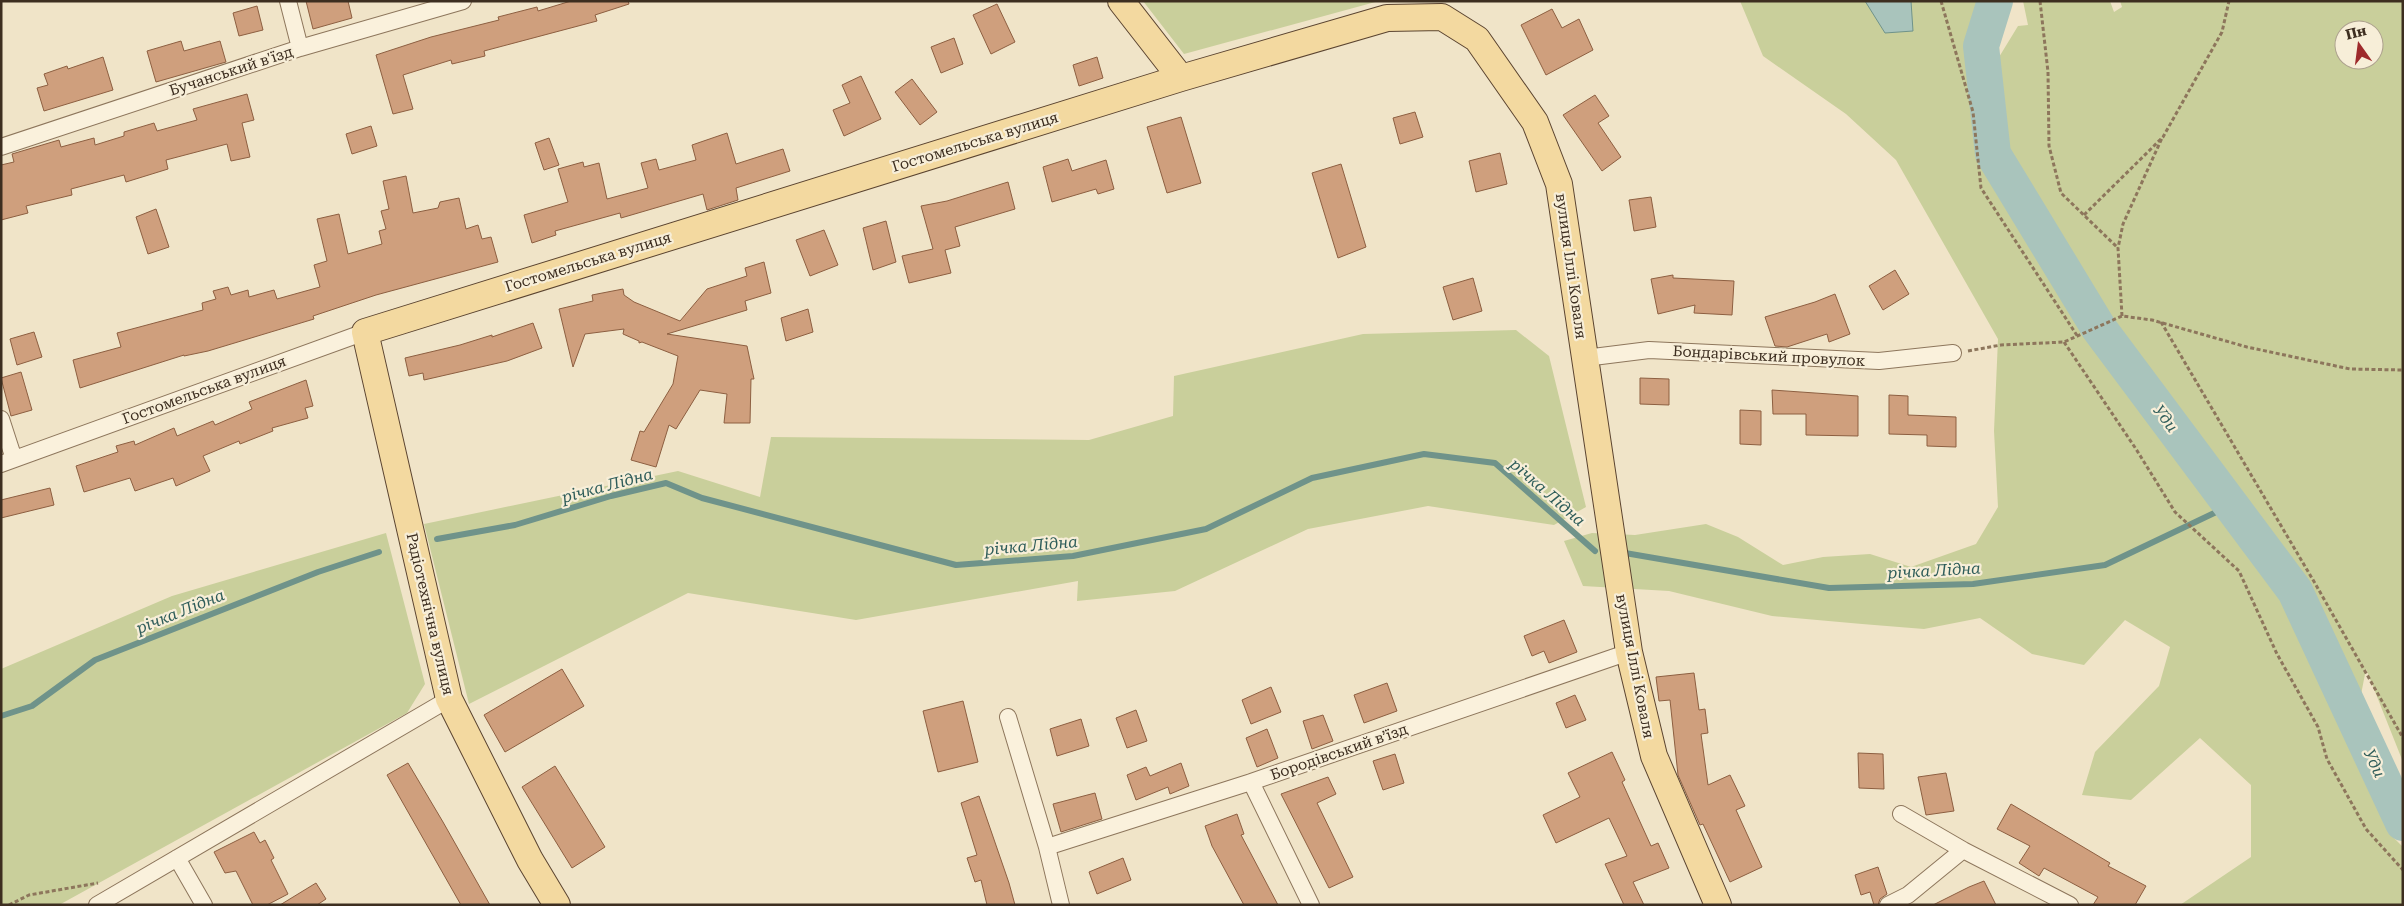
<svg xmlns="http://www.w3.org/2000/svg" width="2404" height="906" viewBox="0 0 2404 906" font-family="'Roboto Serif',serif">
  <rect width="100%" height="100%" fill="#f0e4c8"/>
  <!-- green -->
  <path fill="#c9cf9b" fill-rule="evenodd" d="M1143 1H1379L1184 54Z
    M1740 1H1989L1981 46 1995 172 2124 373 2288 597 2390 834 2403 847V905H2180L2251 857V785L2200 738 2131 800 2082 795 2095 752 2159 686 2170 647 2125 620 2084 665 2032 654 1980 618 1924 629 1862 624 1772 616 1669 591 1583 586 1564 541 1592 533 1635 535 1706 524 1738 537 1783 565 1823 557 1870 554 1911 567 1976 544 1998 507 1994 431 1998 339 1896 160 1846 114 1763 56Z
    M2023 1H2110L2114 12 2122 7 2120 1H2403V762L2366 669 2358 710 2297 582 2111 329 2010 162 2002 135 1996 62 2018 26 2028 25ZM2344 30H2374V60H2344Z
    M1516 330 1549 356 1586 507 1554 525 1428 506 1308 529 1175 591 1077 601 1078 581 856 620 688 593 469 704 424 524 678 471 760 497 771 437 1089 440 1173 416 1174 376 1363 334Z
    M386 533 425 684 407 713 59 905H1V669L172 596Z"/>
  <!-- water -->
  <path fill="#a9c4bc" stroke="#6f938a" d="M1865 1H1911L1913 31 1885 33Z"/>
  <g fill="none" stroke-linecap="round" stroke-linejoin="round">
    <!-- stream -->
    <path stroke="#6f938a" stroke-width="6" d="M437 539 515 525 611 496 666 483 702 498 956 565 1073 556 1206 529 1312 478 1424 454 1495 463 1595 551
      M1625 553 1829 588 1973 584 2105 565 2231 505
      M1 716 32 706 95 660 318 572 379 552"/>
    <!-- river -->
    <path stroke="#a9c4bc" stroke-width="36" d="M1995 1 1981 46 1993 154 2098 327 2295 591 2403 823"/>
  </g>
  <!-- building -->
  <path fill="#cf9f7d" stroke="#8d5f41" d="M306 1H348L352 18 313 29Z
    M571 1H628L629 4 595 15 597 21 484 51 485 56 452 64 451 60 403 75 413 109 393 114 376 55 431 37 499 20 498 17 537 7 538 11Z
    M997 4 1015 42 991 54 973 15Z
    M257 6 263 30 239 36 233 13Z
    M1552 9 1562 28 1579 19 1593 50 1546 75 1521 25Z
    M954 38 963 64 941 73 931 47Z
    M181 41 184 51 220 41 226 62 156 82 147 51Z
    M103 57 113 90 44 111 37 88 48 85 44 74 67 66 68 69Z
    M1097 57 1103 78 1079 86 1073 65Z
    M861 76 881 119 844 136 833 110 850 103 842 85Z
    M912 79 937 112 920 125 895 92Z
    M247 94 254 120 242 123 250 157 231 161 227 144 166 160 168 169 126 182 124 175 71 189 72 195 26 206 28 213 1 220V165L14 162 12 154 59 140 61 147 94 138 95 145 124 136V132L154 123 157 131 197 120 193 109Z
    M1595 95 1609 116 1598 123 1621 157 1602 171 1563 115Z
    M1415 112 1423 137 1400 144 1393 118Z
    M1181 117 1201 183 1167 193 1147 127Z
    M371 126 377 146 352 154 346 134Z
    M727 133 736 164 783 149 790 171 736 188 738 200 707 210 703 194 621 218 620 213 555 231 556 235 532 243 524 215 568 202 558 169 583 162 584 167 599 163 607 199 648 188 641 163 656 159 659 170 696 160 692 145Z
    M549 138 559 165 544 170 535 143Z
    M1500 153 1507 184 1476 192 1469 161Z
    M1068 159 1072 171 1106 160 1114 189 1098 194 1096 189 1052 202 1043 167Z
    M1341 164 1366 247 1338 258 1312 173Z
    M406 176 413 213 438 208 440 202 459 198 466 229 478 225 482 239 491 237 498 262 376 295 313 316 314 319 208 351 184 356V355L80 388 73 360 121 347 117 333 203 310 202 303 216 299 213 291 228 287 231 295 248 290 249 297 274 290 277 299 320 287 314 265 327 261 317 219 339 214 348 254 382 244 379 231 386 229 381 211 389 209 383 181Z
    M1008 182 1015 209 955 227 960 246 945 250 951 273 909 283 902 256 933 249 921 206 947 201Z
    M1651 197 1656 227 1634 231 1629 200Z
    M156 209 169 247 148 254 136 217Z
    M886 221 896 262 873 270 863 228Z
    M824 230 838 265 810 276 796 240Z
    M764 262 771 293 745 301 747 310 667 334 747 346 754 379H751L750 423H724L727 394 700 390 676 429 669 425 656 467 631 460 640 431 644 432 673 384 678 356 642 342 639 343V341L623 334 624 329 585 334 573 367 559 309 593 301 592 295 623 289 624 295 634 302 680 321 707 289 747 276 745 268Z
    M1895 270 1909 294 1883 310 1869 286Z
    M1673 275V278L1734 281 1732 315 1694 313 1695 305 1658 314 1651 279Z
    M1473 278 1482 311 1453 320 1443 287Z
    M1835 294 1850 334 1829 342 1827 334 1787 347 1775 346 1765 317 1815 302Z
    M808 309 813 332 786 341 781 318Z
    M533 323 542 348 507 361 424 380 423 373 409 376 405 358 460 345 492 335V337Z
    M34 332 42 357 17 365 10 339Z
    M21 372 32 410 11 416 1 378Z
    M1640 378 1669 379V405L1640 404Z
    M306 380 313 406 305 408 308 418 272 428 273 431 240 444 239 441 203 456 210 471 176 486 173 478 135 491 130 478 84 492 76 466 118 452 116 446 134 441 135 445 174 428 177 436 213 421 215 425 252 409 249 402Z
    M1772 390 1858 396V436L1806 435V414H1773Z
    M1889 395 1908 396V415L1956 417V447L1927 446V435L1889 434Z
    M1740 410 1761 411V445L1740 444Z
    M50 488 54 505 1 518V500Z
    M1564 620 1577 652 1549 663 1544 651 1532 656 1524 636Z
    M562 669 584 706 505 752 484 715Z
    M1694 673 1699 710 1705 709 1708 733 1701 734 1708 785 1730 775 1745 806 1736 810 1762 867 1730 882 1703 824 1700 825 1678 775 1670 700 1659 701 1656 677Z
    M1387 683 1397 711 1364 723 1354 695Z
    M1271 687 1281 712 1251 724 1242 700Z
    M1575 695 1586 720 1566 728 1556 703Z
    M963 701 978 762 938 772 923 711Z
    M1136 710 1147 741 1127 748 1116 718Z
    M1323 715 1333 741 1312 749 1303 721Z
    M1081 719 1089 746 1057 756 1050 729Z
    M1267 729 1278 758 1257 767 1246 738Z
    M1612 752 1625 780 1622 782 1651 846 1658 843 1669 868 1633 882 1644 905H1624L1605 864 1627 856 1609 818 1556 843 1543 815 1580 797 1568 773Z
    M1858 753 1883 754 1884 789 1859 788Z
    M1395 754 1404 783 1383 790 1373 761Z
    M408 763 443 822 490 905H461L387 775Z
    M1181 763 1189 786 1170 794 1168 787 1136 800 1127 775 1146 767 1150 776Z
    M555 766 605 847 572 868 522 787Z
    M1946 773 1954 811 1926 815 1918 777Z
    M1328 777 1336 794 1317 803 1353 877 1329 888 1281 794Z
    M1095 793 1102 819 1061 832 1053 804Z
    M979 796 1009 883 1015 905H987L981 880 975 882 967 858 977 855 961 803Z
    M2011 804 2110 863 2108 866 2146 886 2135 905H2093L2098 897 2044 868 2039 876 2019 863 2030 846 1997 829Z
    M1237 814 1244 834 1241 835 1278 905H1244L1212 846 1205 826Z
    M254 832 260 843 265 840 274 858 271 860 288 894 267 905H253L236 871 225 873 214 852Z
    M1123 858 1131 880 1097 894 1089 872Z
    M1878 867 1887 894 1880 899 1878 905H1874L1870 892 1861 895 1855 875Z
    M1984 881 1996 905H1933L1969 887Z
    M316 883 326 899 317 905H280Z"/>
  <g fill="none" stroke-linecap="round" stroke-linejoin="round">
    <defs>
      <path id="minor" d="M288 1 300 48
        M1 147 300 48 463 1
        M1585 358 1649 350 1879 361 1953 353
        M1 419 14 459
        M1 464 365 332
        M1008 717 1047 847 1061 905
        M1251 782 1311 905
        M1901 814 1963 850
        M1047 847 1251 782 1629 652
        M177 858 204 905
        M97 905 449 699
        M1888 905 1908 895 1963 850 2070 905"/>
      <path id="primary" d="M1121 1 1181 78
        M557 905 530 860 449 699 365 332 1181 78 1387 18 1442 17 1477 39 1535 122 1559 184 1629 652 1654 756 1718 905"/>
    </defs>
    <!-- minor casing -->
    <use href="#minor" stroke="#8d765c" stroke-width="18"/>
    <!-- primary casing -->
    <use href="#primary" stroke="#5b4430" stroke-width="28"/>
    <!-- path -->
    <path stroke="#8d765c" stroke-width="3" stroke-dasharray="4 2.5" stroke-linecap="butt" d="M1941 1 1973 112 1981 188 2078 337
      M2040 1 2048 72 2049 146 2061 193 2118 248
      M2084 215 2163 137 2222 32 2229 1
      M2122 316 2118 248 2123 224 2162 138
      M2161 322 2316 585 2403 738
      M2064 342 2136 449 2175 512 2239 571 2277 654 2318 727 2327 759 2366 829 2403 870
      M1968 351 2001 345 2064 342 2122 316 2152 320 2247 347 2350 369 2403 370
      M9 905 29 895 98 883"/>
    <!-- minor -->
    <use href="#minor" stroke="#faf1dc" stroke-width="16"/>
    <!-- primary -->
    <use href="#primary" stroke="#f3d9a0" stroke-width="26"/>
  </g>
  <g text-anchor="middle" stroke-width="4.5" stroke-linejoin="round" paint-order="stroke">
    <!-- street labels -->
    <g font-size="15" fill="#3d2e20" stroke="#f7eed8">
      <text transform="translate(231 71) rotate(-18)" y="5">Бучанський в'їзд</text>
      <text transform="translate(975 142) rotate(-17)" y="5">Гостомельська вулиця</text>
      <text transform="translate(588 262) rotate(-17)" y="5">Гостомельська вулиця</text>
      <text transform="translate(1571 266) rotate(82)" y="5">вулиця Іллі Коваля</text>
      <text transform="translate(1769 356) rotate(3)" y="5">Бондарівський провулок</text>
      <text transform="translate(204 390) rotate(-20)" y="5">Гостомельська вулиця</text>
      <text transform="translate(430 614) rotate(77)" y="5">Радіотехнічна вулиця</text>
      <text transform="translate(1635 666) rotate(79)" y="5">вулиця Іллі Коваля</text>
      <text transform="translate(1339 752) rotate(-19)" y="5">Бородівський в’їзд</text>
    </g>
    <!-- water labels -->
    <g font-size="16" font-style="italic" fill="#2f5d5a" stroke="#f7eed8">
      <text transform="translate(2166 418) rotate(53)" y="6">Уди</text>
      <text transform="translate(607 485) rotate(-15)" y="6">річка Лідна</text>
      <text transform="translate(1548 492) rotate(41)" y="6">річка Лідна</text>
      <text transform="translate(1031 545) rotate(-5)" y="6">річка Лідна</text>
      <text transform="translate(1934 570) rotate(-3)" y="6">річка Лідна</text>
      <text transform="translate(180 611) rotate(-22)" y="6">річка Лідна</text>
      <text transform="translate(2375 763) rotate(65)" y="6">Уди</text>
    </g>
  </g>
  <!-- border -->
  <rect width="2404" height="906" fill="none" stroke="#3d2e20" stroke-width="5"/>
  <!-- north arrow -->
  <g transform="translate(2359 45) rotate(346)"><circle r="24" fill="#f7eed8" stroke="#ada18e"/>
  <path d="M0-4L9 19L0 12L-9 19Z" fill="#9e2a2b"/>
  <text y="-8" font-size="14" font-weight="bold" text-anchor="middle" fill="#3d2e20">Пн</text>
  </g>
</svg>
